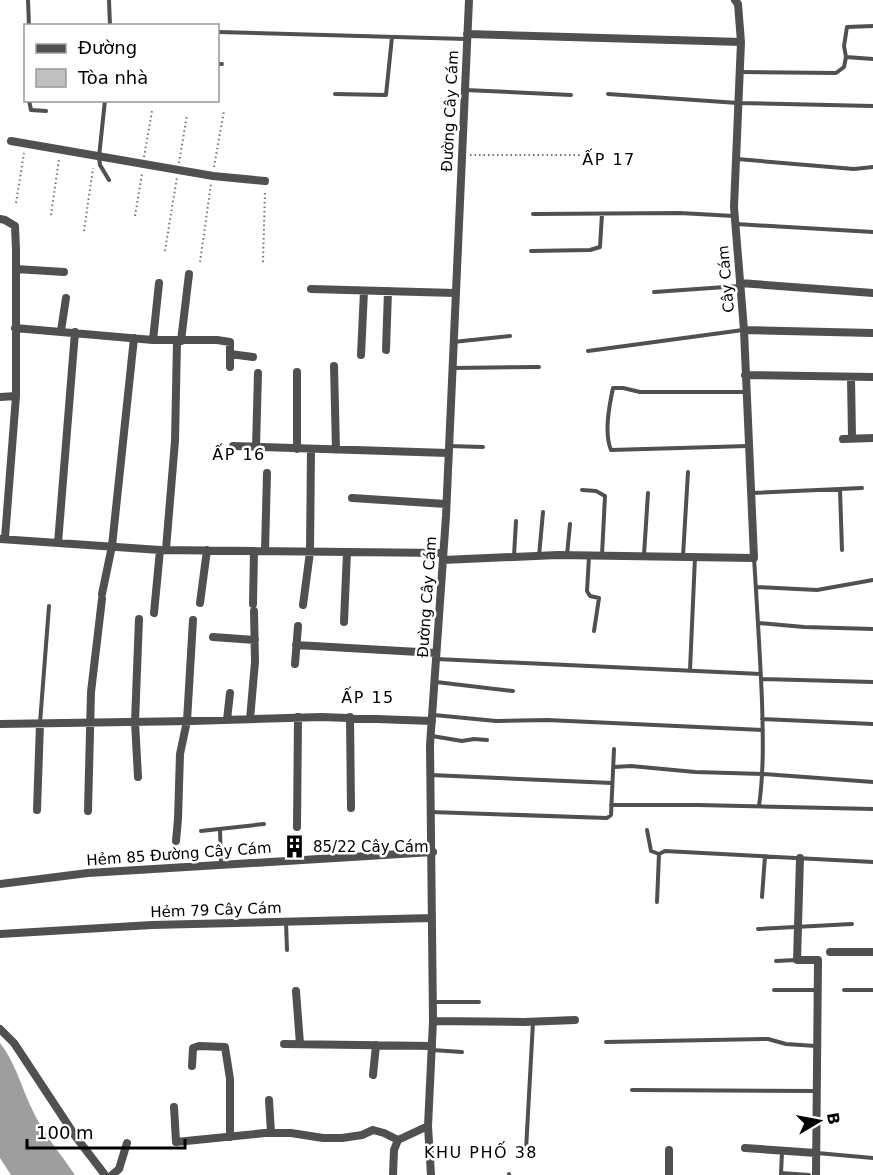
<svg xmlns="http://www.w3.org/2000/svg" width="873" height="1175" viewBox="0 0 873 1175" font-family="'DejaVu Sans',sans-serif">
  <rect width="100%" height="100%" fill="#fff"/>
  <!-- water -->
  <path fill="#9e9e9e" d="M0 1043C15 1062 21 1086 31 1107 42 1132 60 1153 75 1175H11L0 1158Z"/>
  <!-- building -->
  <path fill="#c0c0c0" stroke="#949494" stroke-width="1.5" d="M290 834H299L300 854H290Z"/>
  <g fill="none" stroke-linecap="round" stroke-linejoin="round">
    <!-- path -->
    <path stroke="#727272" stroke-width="2" stroke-dasharray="1.5 3" stroke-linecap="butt" d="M470 155H582
      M144 157 152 111
      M179 163 187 115
      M214 167 224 111
      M16 203 24 153
      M51 215 59 159
      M135 216 142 174
      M84 231 93 168
      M165 251 177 177
      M200 262 211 184
      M263 262 265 190"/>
    <!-- service -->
    <path stroke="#505050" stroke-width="4" d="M28 0 29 26
      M109 0 110 26
      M218 32 466 39
      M846 57 844 46 847 27 873 26
      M218 64H222
      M741 72 836 73 844 67 846 57 873 59
      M465 90 571 95
      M335 94 386 95 392 37
      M608 94 738 103 873 106
      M29 100 31 110 46 111
      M105 100 99 157 100 165 109 180
      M737 159 854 169 873 167
      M533 214 680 213 734 216
      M736 224 873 232
      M531 251 590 250 600 247 602 214
      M654 292 740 286
      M453 342 510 336
      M588 351 743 330
      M452 368 539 367
      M746 392H640L623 388H613C609 407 604 433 611 450L748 446
      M449 446 483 447
      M582 490 596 491 605 496 602 555
      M840 490 842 550
      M752 493 862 488
      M567 555 570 524
      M644 555 648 493
      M514 556 516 521
      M539 556 543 512
      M683 556 688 472
      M589 557 587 591 590 596 599 598 594 631
      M754 558C757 606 760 653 762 701 763 736 764 771 759 806
      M757 587 817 590 873 580
      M759 623 804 627 873 629
      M436 659 761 674
      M690 670 695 557
      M761 679 873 682
      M436 682 513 691
      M434 715 496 721 547 720 763 730
      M762 719 873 724
      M40 723 49 606
      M432 736 462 741 474 739 487 740
      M614 767 631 766 695 772 764 774 873 782
      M431 775 612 783
      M611 805H698L873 809
      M431 812 607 818 611 815 614 749
      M220 829 221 864
      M647 830 651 851 659 854
      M201 831 264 824
      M762 897 765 856
      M657 902 659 854 665 851 873 862
      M286 922 287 950
      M758 929 852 924
      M776 961 796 960
      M774 990H818
      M844 990H873
      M434 1002H479
      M606 1042 768 1039 786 1044 816 1046
      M432 1050 462 1052
      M632 1090 817 1091
      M526 1150 533 1022
      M817 1153 873 1158
      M781 1173 809 1175
      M781 1174 782 1152
      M509 1175V1174"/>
    <!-- minor -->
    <path stroke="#505050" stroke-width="8" d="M467 34 741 42
      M11 141 213 176 265 181
      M0 219 5 220 15 226 16 250V396L5 538
      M16 269 64 272
      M740 283 873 293
      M311 289 455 293
      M15 328 153 340H217L230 342V367
      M744 330 873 333
      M61 331 66 298
      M153 340 159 283
      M181 341 189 274
      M386 350 388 291
      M230 354 253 357
      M361 355 364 291
      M334 366 336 450
      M745 375 873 377
      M851 377 852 438
      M0 397 16 396
      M843 439 873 438
      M233 446 448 453
      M256 447 258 373
      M297 449V372
      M352 498 446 504
      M0 539 160 550 442 553
      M58 543 75 332
      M166 549 175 441 177 341
      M265 551 267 473
      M443 560 558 555 754 558 744 330 734 207 741 42 738 4 735 0
      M102 594 112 546 134 338
      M200 603 207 550
      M253 604 254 551
      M303 605 310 552 311 449
      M154 613 160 550
      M344 622 347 552
      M213 637 255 640
      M296 645 436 653
      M295 664 298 626
      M350 717 351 808
      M250 719 255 662 254 611
      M227 720 230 693
      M0 724 192 721 321 717 432 721
      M138 777 135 722 139 619
      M37 810 40 724
      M88 811 91 692 102 599
      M297 827 298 717
      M176 841 178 819 180 754 187 721 193 620
      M800 858 797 960H818L816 1175
      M0 884 88 873 433 852
      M0 934 152 925 432 918
      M830 952H873
      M296 991 300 1044
      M433 1021 524 1022 575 1020
      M0 1029 14 1043 76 1137 105 1175
      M284 1044 432 1046
      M192 1066 193 1048 199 1046 225 1047 230 1079V1137
      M373 1075 376 1045
      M269 1100 271 1133
      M174 1107 176 1142 265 1133H291L323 1138H342L362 1135 373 1130 384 1133 398 1140
      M428 1126 431 1175
      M745 1148 816 1153
      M112 1175 119 1169 127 1143
      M393 1175 394 1150 398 1140 428 1126 433 1021 430 745 446 516 469 0
      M669 1175V1150"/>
  </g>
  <!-- icons -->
  <defs>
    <symbol id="building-bare" viewBox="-9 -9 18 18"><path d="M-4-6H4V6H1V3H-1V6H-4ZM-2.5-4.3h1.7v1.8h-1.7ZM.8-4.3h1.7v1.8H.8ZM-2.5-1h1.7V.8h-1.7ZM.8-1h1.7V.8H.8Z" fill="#000" stroke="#fff" stroke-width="2.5" paint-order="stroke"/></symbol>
  </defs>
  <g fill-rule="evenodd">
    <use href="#building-bare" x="278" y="830" width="33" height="33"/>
  </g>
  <g text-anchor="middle" stroke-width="5" stroke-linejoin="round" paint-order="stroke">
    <!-- street labels -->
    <g font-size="15" fill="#000" stroke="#fff">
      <text transform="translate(450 111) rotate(-87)" y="5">Đường Cây Cám</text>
      <text transform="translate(726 279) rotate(-95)" y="5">Cây Cám</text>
      <text transform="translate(427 597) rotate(-86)" y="5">Đường Cây Cám</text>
      <text transform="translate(179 854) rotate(-4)" y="5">Hẻm 85 Đường Cây Cám</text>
      <text transform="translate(216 910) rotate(-2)" y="5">Hẻm 79 Cây Cám</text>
    </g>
    <!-- poi labels -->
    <g font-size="15" fill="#000" stroke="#fff" text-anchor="start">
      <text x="313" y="852">85/22 Cây Cám</text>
    </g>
    <!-- neighbourhood labels -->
    <g font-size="16" letter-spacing="1.5" fill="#000" stroke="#fff">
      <text x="609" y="165">ẤP 17</text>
      <text x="239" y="460">ẤP 16</text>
      <text x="368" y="703">ẤP 15</text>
      <text x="481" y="1158">KHU PHỐ 38</text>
    </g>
  </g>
  <!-- legend -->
  <rect x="24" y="24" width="195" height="78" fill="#ffffff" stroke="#999999" stroke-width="1.5"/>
  <rect x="36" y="44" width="30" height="9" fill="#505050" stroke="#999999" stroke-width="1.5"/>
  <text x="78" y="54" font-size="18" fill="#000000">Đường</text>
  <rect x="36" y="69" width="30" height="18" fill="#c0c0c0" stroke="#999999" stroke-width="1.5"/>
  <text x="78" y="84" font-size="18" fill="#000000">Tòa nhà</text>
  <!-- north arrow -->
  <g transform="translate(819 1121) rotate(80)" stroke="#ffffff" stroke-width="4.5" paint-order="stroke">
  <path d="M0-4.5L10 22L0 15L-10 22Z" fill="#000000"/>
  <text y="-9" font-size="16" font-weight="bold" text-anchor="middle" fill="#000000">B</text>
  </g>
  <!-- scale -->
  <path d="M27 1139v9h158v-9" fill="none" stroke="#000000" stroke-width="3"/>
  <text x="36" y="1139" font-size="18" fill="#000000" stroke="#ffffff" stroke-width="4.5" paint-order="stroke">100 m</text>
</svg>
